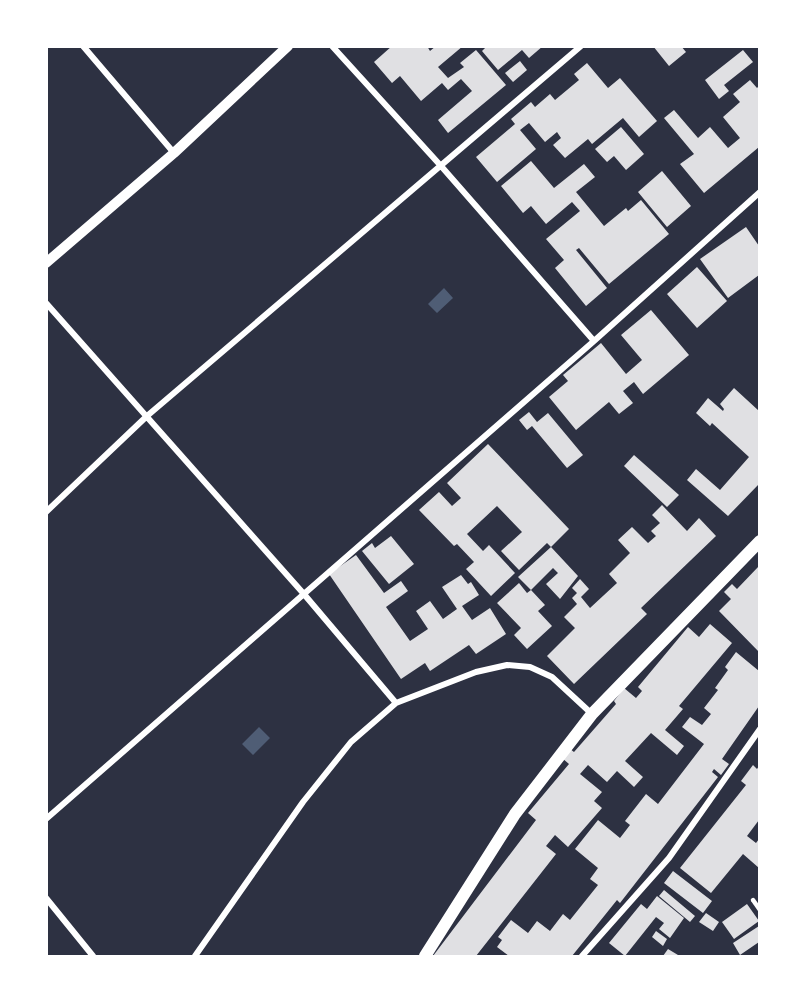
<svg xmlns="http://www.w3.org/2000/svg" width="806" height="1003" viewBox="0 0 806 1003" font-family="Overpass,sans-serif">
  <rect width="100%" height="100%" fill="#2d3142"/>
  <!-- water -->
  <path fill="#4f5d75" d="M444 288 453 298 437 313 428 304Z
    M259 727 270 738 253 755 242 744Z"/>
  <!-- building -->
  <path fill="#e0e0e3" d="M392 46H427L430 51 436 46H463L438 67 448 78 464 67 460 63 476 50 506 85 448 133 438 120 472 91 461 79 448 90 442 83 421 101 400 76 392 83 374 62Z
    M487 46H543L529 58 522 50 498 70 482 51Z
    M653 46H681L686 52 669 66Z
    M743 50 753 62 724 85 729 91 719 99 705 80Z
    M520 61 527 70 513 82 505 73Z
    M587 63 608 88 620 78 657 121 639 137 623 118 592 144 588 139 565 158 553 145 561 138 557 132 545 142 529 123 520 130 536 149 497 182 476 157 515 124 511 119 531 102 535 107 550 94 555 100 579 80 574 74Z
    M750 80 757 88 759 86V147L704 193 680 164 694 154 664 118 674 110 698 138 710 127 728 148 740 138 723 117 740 102 733 94Z
    M621 127 644 154 626 170 614 156 607 162 595 149Z
    M531 161 554 188 584 164 595 177 576 192 604 226 626 208 628 211 641 200 669 234 609 284 579 248 576 250 607 288 586 306 555 268 564 260 546 239 580 211 572 202 546 224 531 206 523 213 501 186Z
    M662 171 691 206 667 227 638 192Z
    M746 227 759 246V275L728 298 700 259Z
    M697 267 727 301 697 328 667 294Z
    M651 310 689 355 643 394 634 382 623 391 633 403 619 414 609 402 576 430 549 397 568 381 563 375 601 343 626 374 642 360 621 335Z
    M734 388 759 411V484L728 516 687 480 696 469 720 490 749 457 712 423 710 426 696 413 708 398 723 411 724 409 720 404Z
    M529 412 537 422 548 413 583 455 567 468 532 426 527 430 519 420Z
    M488 444 569 529 551 547 547 543 519 570 501 551 522 532 497 506 467 534 483 551 489 545 515 573 491 596 466 569 474 562 457 544 454 546 419 510 439 492 452 506 461 498 447 483Z
    M634 455 679 495 667 507 624 466Z
    M662 505 687 531 699 518 716 536 641 608 647 614 574 684 547 656 575 628 564 617 577 604 572 598 577 593 572 588 580 579 589 589 581 597 590 608 617 583 609 574 630 553 618 540 632 527 648 543 656 536 651 531 660 523 652 515Z
    M391 536 414 564 389 584 362 551 372 543 375 548Z
    M551 547 578 576 560 599 546 584 558 573 553 568 531 590 518 577Z
    M356 555 384 593 401 581 408 591 386 607 410 641 428 629 416 611 430 601 443 619 457 609 442 587 461 575 468 584 471 582 479 595 462 606 472 620 490 608 506 634 476 654 469 645 430 671 425 663 401 679 329 574Z
    M759 566V652L719 611 731 599 724 592 732 584 737 589Z
    M519 583 527 593 531 590 545 605 538 611 552 626 527 649 514 635 521 628 497 603Z
    M710 624 732 643 679 706 683 709 665 730 684 746 677 755 651 733 625 761 643 777 634 787 617 771 607 782 588 765 580 774 602 792 594 801 602 808 568 847 555 835 546 846 556 854 476 956H433L536 820 528 813 569 764 562 758 570 749 574 752 616 704 614 701 624 688 636 698 642 691 638 687 688 627 699 637Z
    M736 652 759 671V706L722 759 729 764 721 775 714 769 712 772 718 777 620 903 617 900 572 956H509L497 947 502 940 498 937 511 920 528 933 537 921 550 931 563 914 570 920 598 885 590 879 598 868 575 849 598 820 620 838 630 825 625 821 646 794 658 804 704 744 682 727 690 717 702 725 711 714 704 708 718 690 715 688 728 670 725 667Z
    M753 765 757 769 759 766V820L747 836 756 843 759 839V868L743 854 711 893 680 868 746 785 741 781Z
    M673 871 712 901 703 913 664 883Z
    M664 890 695 916 690 922 659 896Z
    M657 896 684 918 670 938 659 929 664 923 656 917 625 956 609 943 641 904 647 909Z
    M747 904 759 921 734 939 722 922Z
    M706 913 719 922 713 931 699 922Z
    M759 926V942L740 955 733 943Z
    M656 931 667 939 663 946 652 937Z
    M668 949 678 955 677 956H663Z"/>
  <g fill="none" stroke-linecap="round" stroke-linejoin="round">
    <!-- service -->
    <path stroke="#fff" stroke-width="4.5" d="M753 900 760 910"/>
    <!-- minor -->
    <path stroke="#fff" stroke-width="6" d="M83 46 174 153
      M332 46 441 166 594 341
      M46 303 303 593 396 703
      M46 512 147 416 581 46
      M46 819 594 341 760 192
      M46 898 93 956
      M195 956 303 802 351 742 396 703 476 672 507 665 530 667 552 677 592 714
      M582 956 669 858 760 729"/>
    <!-- tertiary -->
    <path stroke="#fff" stroke-width="10" d="M46 263 174 153 288 46"/>
    <!-- secondary -->
    <path stroke="#fff" stroke-width="12" d="M425 956 515 814 592 714 760 541"/>
  </g>
  <!-- border -->
  <rect width="806" height="1003" fill="none" stroke="#ffffff" stroke-width="96"/>
</svg>
